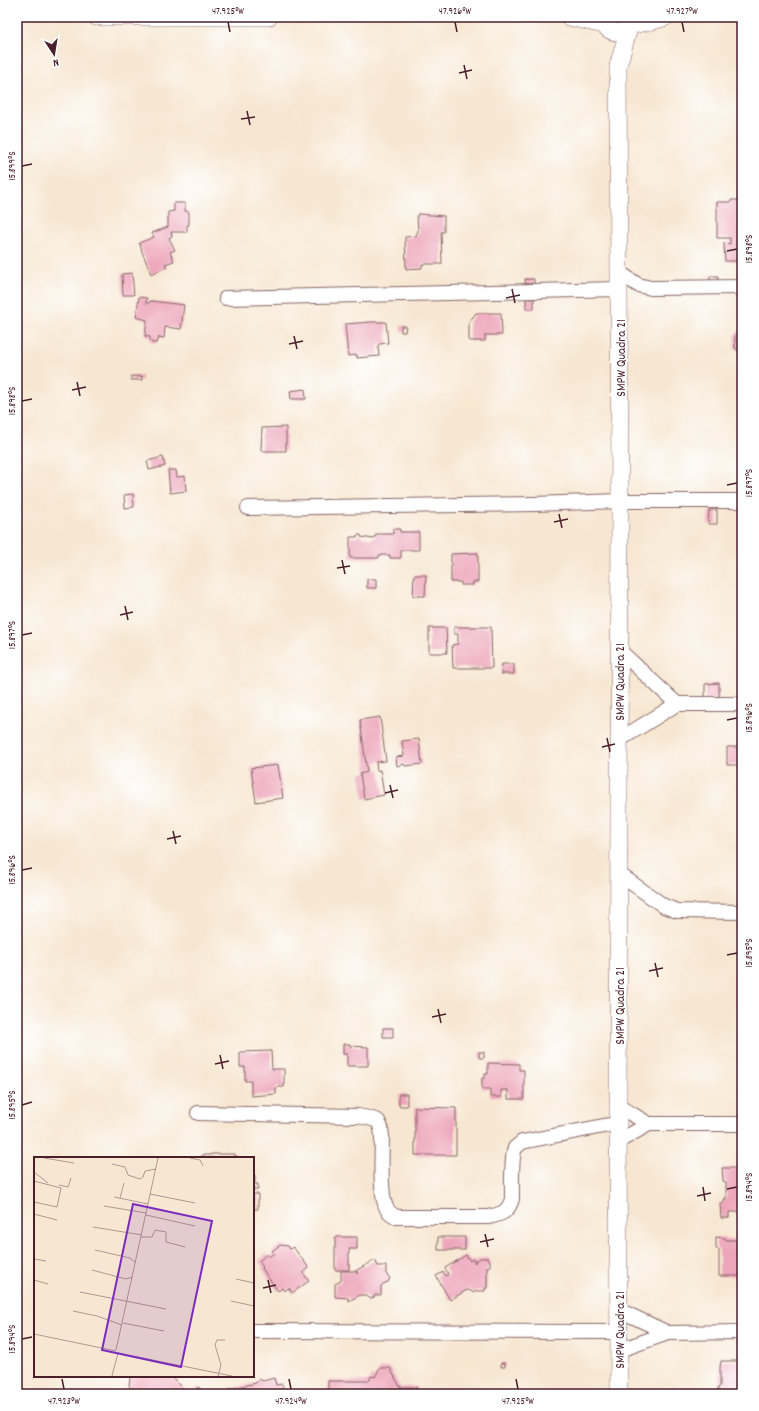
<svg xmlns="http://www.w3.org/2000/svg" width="759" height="1411" viewBox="0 0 759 1411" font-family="Dekko,sans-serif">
  <rect width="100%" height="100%" fill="#fff"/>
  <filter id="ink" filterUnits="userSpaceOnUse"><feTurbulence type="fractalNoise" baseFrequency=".025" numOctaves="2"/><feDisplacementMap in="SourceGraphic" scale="8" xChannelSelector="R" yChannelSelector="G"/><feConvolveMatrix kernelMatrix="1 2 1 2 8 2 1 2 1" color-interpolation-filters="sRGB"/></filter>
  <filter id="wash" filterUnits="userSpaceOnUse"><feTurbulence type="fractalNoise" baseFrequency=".012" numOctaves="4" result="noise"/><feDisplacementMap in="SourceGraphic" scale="16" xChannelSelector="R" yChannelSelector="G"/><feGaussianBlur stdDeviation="0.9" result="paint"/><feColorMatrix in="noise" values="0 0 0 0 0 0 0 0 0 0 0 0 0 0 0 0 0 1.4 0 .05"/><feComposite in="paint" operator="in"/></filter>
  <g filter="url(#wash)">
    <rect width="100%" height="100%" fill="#f7e7d2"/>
    <g id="blocks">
      <!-- building -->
      <path fill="#eda5bb" d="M731 200H742V261H725L724 243 730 244V238H717V202H731Z
        M174 203H185V211L189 212V225H187V232H171L172 236 169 238 175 250 170 252 174 261 165 264 167 267 151 274 141 249H142L139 243 154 237 152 233 168 227V212L174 211Z
        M418 214 444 216V232H441L442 264H422V268L406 269 405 237 416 236 418 231 417 216Z
        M132 273 134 295H123L122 274Z
        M710 276H718V289L710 283Z
        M525 279H534V290H526Z
        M139 297 147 298 146 303H149L150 301H151L184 305 181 329 165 327 164 338 159 337 158 341 156 343H152L150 340V337L145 336 147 320 136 317Z
        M526 299H534V309H526Z
        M476 313H501L502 335H485V341H469V322Z
        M372 322H386L388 343 379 344 378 346 379 356 357 358V355L348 356 345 324Z
        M401 326H406L405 332H401Z
        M740 330H742V353L735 348V335Z
        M131 376H142V380H131Z
        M305 389 306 399H291L290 391Z
        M286 427V451H261L262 428Z
        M163 457 165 466 149 470 147 461Z
        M168 470H176L177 477 185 476 186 491 170 493Z
        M133 494 134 507 125 508 124 495Z
        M709 510H717V524H708Z
        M393 529H400V532H419V550H401V558H390V555H379V558H350V537H357V535H361V537L373 539V537H376V534H393Z
        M741 530H742V558H740Z
        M478 553V582H473V585H461V582H451V554Z
        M414 575H426L425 596H413Z
        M367 579H376V588H367Z
        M454 627H491L492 668H453L452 645 458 644V634H454Z
        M429 628H446L447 653H429Z
        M502 664H514V674H501Z
        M719 683V699H705V684Z
        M380 717 386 761 376 762 377 771 380 770 384 795 364 799 360 774 367 772 360 720Z
        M419 739 422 764 405 766 404 764 397 766 396 757 404 756 402 741Z
        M740 743H742V765H727V747H740Z
        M278 765 283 798 256 802 251 768Z
        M383 1028H393V1037H383Z
        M343 1044H350V1046L368 1047V1066H347V1054H343Z
        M271 1051 272 1069H284V1087H276V1094L251 1096V1081H245V1067H240V1052Z
        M479 1052H484V1058H479Z
        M488 1063 519 1064V1070H524V1099H508V1090H501V1097H490V1089H482V1078H485V1074H488Z
        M399 1094H407V1106H399Z
        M415 1107 456 1108V1155H415Z
        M211 1154H235V1156H237V1158H202V1155H211Z
        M739 1157H742V1212H729V1218H721L720 1203H724V1199H726V1182L723 1181 722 1168H739Z
        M253 1175H255V1184H258V1190H253Z
        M253 1194H258V1209H253Z
        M335 1237H357V1249H349V1270H335Z
        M438 1237H465V1250H438Z
        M716 1237 725 1238 726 1240H737V1255H740V1248H742V1276H719V1249H716Z
        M280 1245 288 1246 290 1249 293 1247 309 1268 303 1273 309 1281 292 1293 289 1288 284 1291 282 1288 278 1291 267 1276 262 1268 263 1267 259 1261 267 1254 269 1257 274 1253 272 1251Z
        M466 1255 470 1261 473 1259 475 1263V1260H478L480 1258H488L490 1261V1266L487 1267V1288H485V1291H476L473 1293 471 1291 467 1290 450 1300 436 1276 443 1272 446 1276 448 1274 445 1268Z
        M375 1260 378 1266H386V1274L390 1278 388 1282 383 1284 381 1286V1295H375L374 1297 371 1299 365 1295H360L349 1301 348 1298 335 1297V1284L341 1281V1271H356L357 1274V1270Z
        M721 1361H742V1394H720L718 1393V1388L720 1386V1367Z
        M501 1363H505V1367H501Z
        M380 1368H390L400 1387H417V1394H328V1381H369L371 1376 375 1377Z
        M133 1376H171L189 1394H128L127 1393 131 1388 129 1386 130 1379Z
        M274 1378 276 1385 282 1384 285 1394H230L229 1389 256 1383 259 1379 263 1381Z
        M198 1387 207 1394H193Z
        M480 1391H509V1394H480Z"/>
    </g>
  </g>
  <g filter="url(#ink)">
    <use href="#blocks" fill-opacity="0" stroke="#876565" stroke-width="1"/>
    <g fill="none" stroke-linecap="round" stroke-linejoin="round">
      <defs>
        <path id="minor" d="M620 273 638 285 651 288 742 287
          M226 298 619 289
          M248 508 534 504 620 501H742
          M619 650 677 704
          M619 740 677 704H742
          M619 874 664 906 677 911 742 912
          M618 1106 649 1124
          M198 1113 358 1116 369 1118 378 1121 381 1128 382 1136C382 1153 379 1196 387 1209 389 1213 393 1215 397 1217H488C501 1214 508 1213 512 1199 512 1187 511 1158 515 1148 517 1146 520 1144 522 1142L619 1123
          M619 1141 649 1124H742
          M619 1310 668 1333
          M253 1331 619 1332
          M620 1350 668 1333 742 1332"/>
        <path id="tertiary" d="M96 17H269
          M569 17 604 25
          M601 17C604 37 631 37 634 17
          M632 25 652 21 666 17
          M619 1394 618 1106 620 501 618 66 629 28"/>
      </defs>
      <!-- minor casing -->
      <use href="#minor" stroke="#876565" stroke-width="16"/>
      <!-- tertiary casing -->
      <use href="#tertiary" stroke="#876565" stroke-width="18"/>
      <!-- minor -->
      <use href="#minor" stroke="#fff" stroke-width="14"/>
      <!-- tertiary -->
      <use href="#tertiary" stroke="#fff" stroke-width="17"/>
    </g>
  </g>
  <!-- ticks -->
  <path fill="none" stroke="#4a1f2b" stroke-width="1.5" d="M228 22 230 32M455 22 457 32M682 22 684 32M464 65 467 79M459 73 472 70M247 111 250 125M241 119 255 117M22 166 32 164M727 251 737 249M512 289 515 303M506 298 520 295M294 336 297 349M289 344 303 341M77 382 80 396M72 390 86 387M22 401 32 399M727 485 737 483M559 514 562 528M554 522 568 519M342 560 345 574M337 568 350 566M125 606 128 620M120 615 133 612M22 635 32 633M727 720 737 718M607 738 610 752M602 747 615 744M390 785 393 798M385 793 398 790M173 831 176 844M167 839 181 836M22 870 32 868M727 955 737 953M655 963 658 977M649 971 663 968M438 1009 441 1023M432 1017 446 1014M220 1055 223 1069M215 1064 229 1061M22 1105 32 1102M703 1187 705 1201M727 1189 737 1187M697 1196 711 1193M485 1234 488 1247M480 1242 494 1239M268 1280 271 1293M263 1288 276 1285M22 1339 32 1337M62 1379 64 1389M289 1379 291 1389M516 1379 518 1389"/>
  <g text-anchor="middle" stroke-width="4" stroke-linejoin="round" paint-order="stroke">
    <!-- street labels -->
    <g font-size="13" fill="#4a1f2b" stroke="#fff">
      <text transform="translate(620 358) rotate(-90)" y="5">SMPW Quadra 21</text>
      <text transform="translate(619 682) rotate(-90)" y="5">SMPW Quadra 21</text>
      <text transform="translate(619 1006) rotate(-90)" y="5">SMPW Quadra 21</text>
      <text transform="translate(619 1330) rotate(-90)" y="5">SMPW Quadra 21</text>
    </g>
  </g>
  <!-- overview -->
  <g transform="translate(34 1157)">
    <rect width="220" height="220" fill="#f7e7d2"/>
    <path fill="none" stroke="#b2978f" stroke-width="1" d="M10 1 40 6M156 1 166 3 169 9M78 7 91 10 94 18 106 22 109 20 111 14 122 12M0 15 14 26M0 24 27 31 23 50 0 45M25 28 34 30 37 21M116 37 161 46M80 40 114 47M86 41 90 26M70 49 112 56M0 57 23 63M112 58 161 69M59 70 108 78M107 80H118L121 73 132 75V85L151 90M61 93 96 101 101 105M0 102 12 104M58 113 92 122 99 120M202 122 220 126M0 123 14 127M46 135 132 152M197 144 220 149M39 154 63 159 88 168M89 166 130 174M0 177 82 194M82 193 124 1M84 196 198 219M78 219 84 196M184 219 187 208 181 188 183 183H191"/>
    <path fill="#7b2cbf" fill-opacity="0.15" stroke="#7b2cbf" stroke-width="2" d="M99 47 178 64 147 210 68 193Z"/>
    <rect width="220" height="220" fill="none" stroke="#4a1f2b" stroke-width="2"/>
  </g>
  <!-- margin -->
  <rect width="759" height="1411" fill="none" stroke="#fff" stroke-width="44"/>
  <!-- north arrow -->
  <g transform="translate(54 54) rotate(168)" stroke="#ffffff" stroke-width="3" paint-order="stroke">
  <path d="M0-3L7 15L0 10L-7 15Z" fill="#4a1f2b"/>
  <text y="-6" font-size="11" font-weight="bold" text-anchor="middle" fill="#4a1f2b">N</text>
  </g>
  <rect x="22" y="22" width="715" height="1367" fill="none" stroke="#4a1f2b" stroke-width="1.5"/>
  <g font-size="10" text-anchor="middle" fill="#4a1f2b">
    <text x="228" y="14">47.925°W</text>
    <text x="455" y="14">47.926°W</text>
    <text x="682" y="14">47.927°W</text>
    <text transform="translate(11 166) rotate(-90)" y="4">15.899°S</text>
    <text transform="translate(748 249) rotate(-90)" y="4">15.898°S</text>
    <text transform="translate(11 401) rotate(-90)" y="4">15.898°S</text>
    <text transform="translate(748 483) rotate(-90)" y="4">15.897°S</text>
    <text transform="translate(11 635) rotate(-90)" y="4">15.897°S</text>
    <text transform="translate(748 718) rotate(-90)" y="4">15.896°S</text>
    <text transform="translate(11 870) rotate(-90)" y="4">15.896°S</text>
    <text transform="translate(748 953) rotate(-90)" y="4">15.895°S</text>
    <text transform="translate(11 1105) rotate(-90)" y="4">15.895°S</text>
    <text transform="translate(748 1187) rotate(-90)" y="4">15.894°S</text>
    <text transform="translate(11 1339) rotate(-90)" y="4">15.894°S</text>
    <text x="64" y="1404">47.923°W</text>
    <text x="291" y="1404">47.924°W</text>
    <text x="518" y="1404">47.925°W</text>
  </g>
</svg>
